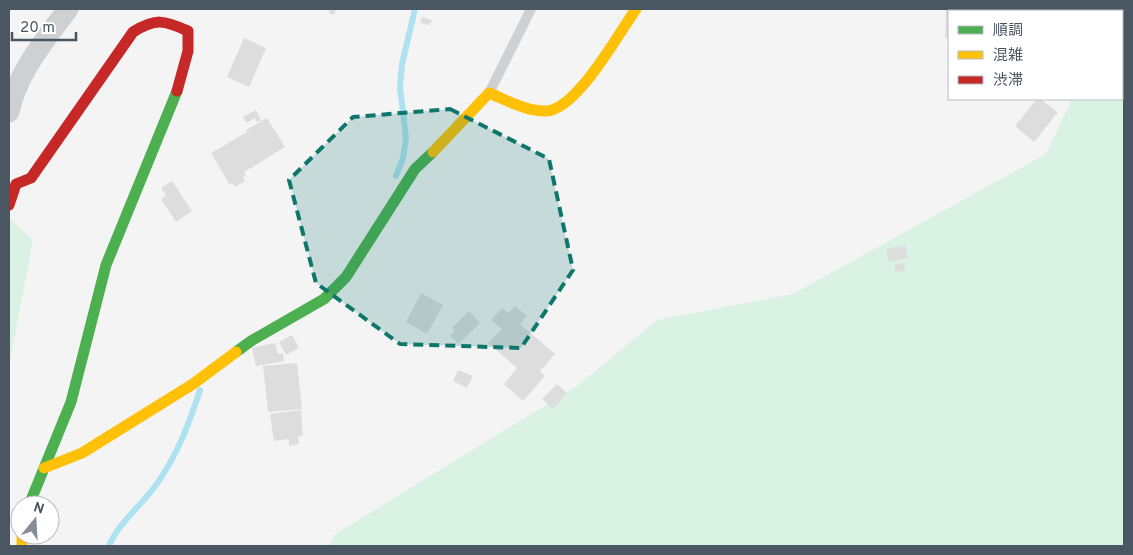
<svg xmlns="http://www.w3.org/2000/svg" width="1133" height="555" viewBox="0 0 1133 555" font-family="Overpass,'Noto Sans JP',sans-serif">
  <rect width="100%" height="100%" fill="#f4f4f4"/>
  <!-- green -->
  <path fill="#d9f2e3" d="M1124 22V546H329L334 535 577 386 657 320 793 294 1046 154 1072 99H1122V25Z
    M9 218 33 240 9 366Z"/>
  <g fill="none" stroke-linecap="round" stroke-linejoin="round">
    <!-- stream -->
    <path stroke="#aee2f0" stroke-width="6" d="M396 176 403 158 406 138 400 87 402 64 415 9
      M109 546C119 522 141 506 156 485 178 454 188 426 200 390"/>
  </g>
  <!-- building -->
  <path fill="#ddddde" d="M330 9H336L334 15 329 13Z
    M946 9H971V11H949V38H945Z
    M1011 9H1051L1054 11H1014Z
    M422 17 432 20 430 25 420 23Z
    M244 38 266 48 249 87 227 77Z
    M1037 99H1040L1058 112 1034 142 1015 126Z
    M256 110 261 120 257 122 255 118 246 123 243 117Z
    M267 118 285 147 244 172 246 175 243 177 245 181 235 187 232 183 230 185 211 153 247 132 246 130Z
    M172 181 192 211 176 222 161 199 166 195 161 188Z
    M905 245 908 258 889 262 886 249Z
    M904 263 905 271 895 272V264Z
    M421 293 443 305 427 334 406 322Z
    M515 306 527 316 520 324 555 354 540 371 545 376 523 401 504 384 517 368 488 343 502 329 491 320 502 308 508 313Z
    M469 311 480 323 458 344 450 335 455 331 452 328Z
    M292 335 299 348 286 355 279 342Z
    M275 343 278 354 283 353 284 361 256 366 252 348Z
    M297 363 302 409 268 412 263 366Z
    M458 370 473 376 467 388 453 381Z
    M557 384 567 393 553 409 542 399Z
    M301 410 303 436 298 437 299 444 289 446V439L274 441 270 414Z"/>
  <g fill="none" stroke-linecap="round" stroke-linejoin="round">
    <!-- lane -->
    <path stroke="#ced0d2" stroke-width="10" d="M489 93 531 9"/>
    <!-- street -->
    <path stroke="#ced0d2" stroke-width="21" d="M9 112C17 73 45 40 68 9"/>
    <!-- fast -->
    <path stroke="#4caf50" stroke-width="11" d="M236 352 251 341 324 299 346 277 415 169 433 152
      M29 505 71 402 106 265 177 91"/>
    <!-- slow -->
    <path stroke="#ffc107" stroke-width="11" d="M433 152 489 93C507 100 527 112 547 111 577 109 619 33 636 9
      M44 468 82 453 193 384 236 352
      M22 535V546"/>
    <!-- jam -->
    <path stroke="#c62828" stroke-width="11" d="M9 205 16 184 31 178 133 32C156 18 164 20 188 31V51L177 91"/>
  </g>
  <!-- marked area -->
  <path fill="#0f766e" fill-opacity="0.2" stroke="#0f766e" stroke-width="4" stroke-dasharray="10 6" stroke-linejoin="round" d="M450 109 549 159 573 270 521 348 400 344 316 283 289 180 353 117Z"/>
  <!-- border -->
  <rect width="1133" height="555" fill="none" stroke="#4a5661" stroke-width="20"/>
  <!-- legend -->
  <rect x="948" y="10" width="175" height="90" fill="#ffffff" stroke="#b7bbc0"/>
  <rect x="958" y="26" width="25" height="8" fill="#4caf50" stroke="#b7bbc0"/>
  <text x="993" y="35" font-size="15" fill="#4a5661">順調</text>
  <rect x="958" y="51" width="25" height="8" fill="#ffc107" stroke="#b7bbc0"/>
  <text x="993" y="60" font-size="15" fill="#4a5661">混雑</text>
  <rect x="958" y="76" width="25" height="8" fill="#c62828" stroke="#b7bbc0"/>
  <text x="993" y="85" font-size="15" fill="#4a5661">渋滞</text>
  <!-- north arrow -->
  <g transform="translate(35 520) rotate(18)"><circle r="24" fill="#ffffff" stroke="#b7bbc0"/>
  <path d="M0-4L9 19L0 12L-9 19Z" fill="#868d94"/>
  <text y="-8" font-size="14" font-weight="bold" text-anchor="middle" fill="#4a5661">N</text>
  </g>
  <!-- scale -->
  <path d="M12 32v8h64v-8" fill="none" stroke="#4a5661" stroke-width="2.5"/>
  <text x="20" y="32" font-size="15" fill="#4a5661" stroke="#ffffff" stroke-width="4" paint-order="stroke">20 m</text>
</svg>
